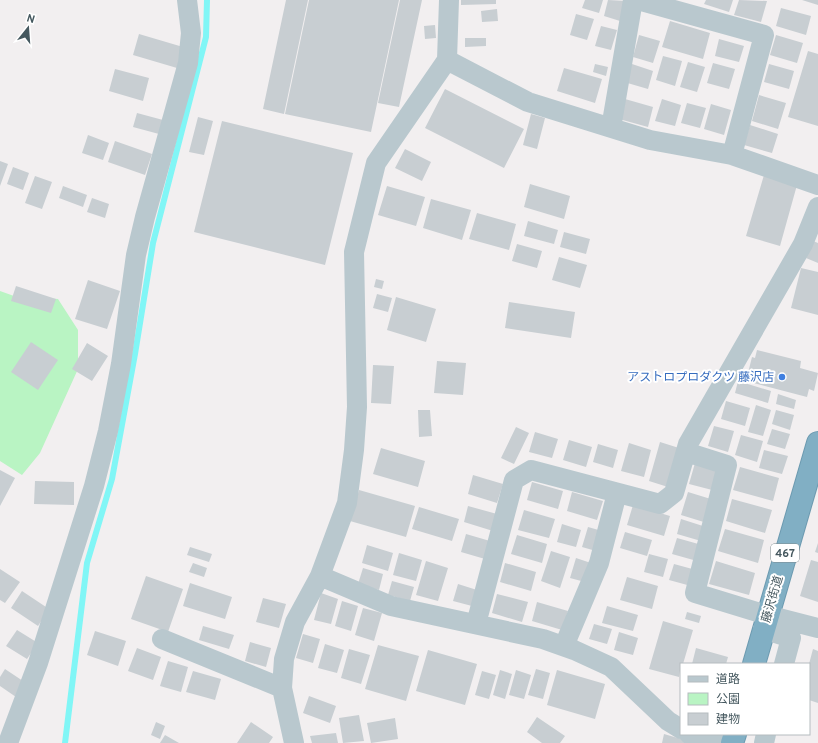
<svg xmlns="http://www.w3.org/2000/svg" width="818" height="743" viewBox="0 0 818 743" font-family="Overpass,'Noto Sans JP',sans-serif">
  <rect width="100%" height="100%" fill="#f2eff0"/>
  <!-- green -->
  <path fill="#b9f4c3" d="M0 291 14 296 58 299 78 330V369L40 453 22 475 0 461Z"/>
  <g fill="none" stroke-linecap="round" stroke-linejoin="round">
    <!-- stream -->
    <path stroke="#81f6f6" stroke-width="6" d="M65 743 87 563 112 479 135 354 153 243 206 37 207 0"/>
  </g>
  <!-- building -->
  <path fill="#c8ced2" d="M286 0H308L284 114 263 109Z
    M309 0H399L371 132 285 114Z
    M400 0H422L399 107 378 103Z
    M461 0H496V4L461 5Z
    M585 0H603L599 13 582 8Z
    M608 0 626 1 620 21 604 16Z
    M706 0H733L729 12 704 4Z
    M739 0 767 1 761 22 734 15Z
    M802 0H818V5Z
    M781 8 811 16 806 35 776 26Z
    M497 9 498 21 482 22 481 11Z
    M576 14 594 19 587 40 570 35Z
    M670 21 710 33 703 59 662 47Z
    M435 25 436 38 425 39 424 26Z
    M601 26 617 30 611 50 595 46Z
    M139 34 183 47 177 68 133 55Z
    M639 35 660 41 653 63 633 57Z
    M776 35 803 43 797 63 770 55Z
    M465 38H486V46L465 47Z
    M719 39 744 46 739 62 715 56Z
    M808 51 818 54V126L788 117Z
    M663 56 682 61 675 86 656 80Z
    M688 62 705 67 697 92 680 87Z
    M629 63 653 71 648 89 624 82Z
    M713 63 735 69 729 89 707 83Z
    M595 64 608 67 606 76 593 72Z
    M769 64 794 71 789 89 764 82Z
    M564 68 602 79 595 103 557 91Z
    M115 69 149 78 143 101 109 91Z
    M445 89 524 129 504 168 425 128Z
    M759 95 786 103 778 129 752 121Z
    M625 99 653 107 648 127 619 119Z
    M662 99 681 105 675 126 655 121Z
    M687 103 706 108 700 128 681 123Z
    M711 104 731 110 724 135 704 129Z
    M137 113 163 120 159 134 133 127Z
    M531 114 545 118 537 149 523 145Z
    M198 117 213 121 204 155 189 152Z
    M222 121 353 153 325 265 194 232Z
    M750 125 778 134 772 153 744 145Z
    M88 135 109 143 103 160 82 153Z
    M115 141 152 154 145 175 108 162Z
    M405 149 431 162 422 181 395 168Z
    M0 161 8 164 0 186Z
    M13 167 29 173 23 190 7 184Z
    M764 175 797 185 780 246 746 236Z
    M35 176 52 182 42 209 25 203Z
    M530 184 570 196 564 219 524 207Z
    M63 186 87 195 83 207 59 198Z
    M387 186 425 197 416 226 378 215Z
    M92 198 109 204 105 218 87 212Z
    M431 199 471 210 462 240 423 228Z
    M477 213 516 224 509 250 469 239Z
    M528 221 558 230 554 244 524 236Z
    M564 232 590 239 586 254 560 247Z
    M813 241 818 243V263L806 258Z
    M517 244 542 251 537 268 512 261Z
    M559 257 587 265 580 288 552 280Z
    M801 268 818 272V315L791 308Z
    M376 279 384 281 382 289 374 287Z
    M88 280 120 291 107 329 75 319Z
    M16 286 56 299 51 313 11 301Z
    M377 294 392 298 388 312 373 308Z
    M396 297 436 309 426 342 387 330Z
    M509 302 575 312 571 338 505 328Z
    M31 342 58 360 38 390 11 372Z
    M87 343 108 356 92 381 72 369Z
    M757 350 801 361 800 368 818 373 814 391 809 389 807 397 746 381 752 357 755 358Z
    M437 361 466 363 463 395 434 393Z
    M373 365 394 366 391 404 371 403Z
    M738 381 771 391 768 403 735 393Z
    M778 394 796 400 794 409 776 404Z
    M726 401 750 408 745 426 721 419Z
    M756 405 771 410 763 436 748 432Z
    M418 410H430L432 436 419 437Z
    M776 410 794 415 790 430 772 424Z
    M714 426 734 431 728 452 708 446Z
    M516 427 529 433 514 464 501 458Z
    M772 429 790 434 785 449 767 444Z
    M535 432 558 439 552 458 529 452Z
    M741 435 763 441 757 462 735 455Z
    M569 440 592 447 586 467 563 460Z
    M660 442 679 448 668 487 649 481Z
    M629 443 651 450 644 477 621 471Z
    M598 444 618 450 613 468 593 462Z
    M381 448 425 461 418 487 373 474Z
    M764 450 788 456 782 474 759 468Z
    M695 463 722 471 716 491 689 484Z
    M740 467 779 478 773 501 733 490Z
    M0 470 15 478 0 506Z
    M473 475 503 484 497 503 468 494Z
    M35 481 74 482V505L34 504Z
    M532 482 563 491 558 509 527 500Z
    M359 490 415 506 406 537 350 521Z
    M572 492 603 501 597 520 567 511Z
    M688 492 714 500 707 523 681 515Z
    M732 499 772 510 765 533 726 521Z
    M633 505 670 516 664 536 627 525Z
    M468 506 497 514 493 531 464 522Z
    M419 507 459 519 452 541 412 529Z
    M524 510 555 519 549 538 518 530Z
    M681 519 706 527 701 541 677 534Z
    M562 524 581 530 576 547 557 542Z
    M588 527 602 531 596 551 582 547Z
    M725 529 764 540 758 563 718 551Z
    M625 532 652 540 647 556 620 548Z
    M466 534 490 541 485 559 461 552Z
    M517 535 547 544 542 563 511 554Z
    M677 538 702 545 697 561 672 554Z
    M818 543V553L815 552Z
    M367 545 393 553 388 571 362 563Z
    M190 547 212 554 209 562 187 555Z
    M551 551 570 557 560 588 541 581Z
    M399 553 422 560 416 581 393 575Z
    M649 554 668 559 663 577 644 572Z
    M576 558 591 563 585 582 570 578Z
    M811 560 818 562V602L800 596Z
    M426 561 448 568 438 601 416 595Z
    M716 561 755 573 749 595 709 584Z
    M193 563 207 568 204 577 189 572Z
    M505 563 536 572 531 591 500 582Z
    M674 564 696 570 691 586 669 580Z
    M363 568 383 574 379 590 358 584Z
    M0 569 20 582 5 603 0 600Z
    M146 576 183 589 168 632 131 619Z
    M627 577 658 586 652 609 620 600Z
    M392 581 414 587 410 601 388 595Z
    M190 583 232 597 225 619 183 606Z
    M458 584 477 590 472 606 453 601Z
    M22 591 49 609 38 626 11 608Z
    M321 593 338 599 331 624 314 620Z
    M497 594 528 602 522 622 492 613Z
    M263 598 286 604 279 628 256 622Z
    M342 601 358 606 351 631 335 626Z
    M537 602 568 611 562 630 532 621Z
    M607 606 638 615 633 631 602 623Z
    M363 608 382 613 374 641 355 635Z
    M687 612 701 616 699 623 685 619Z
    M663 621 693 630 683 664H681L679 677 649 669Z
    M594 624 612 629 607 644 589 639Z
    M203 626 234 635 229 649 199 640Z
    M17 630 38 643 27 659 6 646Z
    M95 631 126 641 118 666 87 655Z
    M619 632 638 638 633 655 614 650Z
    M303 634 320 639 313 663 296 658Z
    M250 642 271 648 266 667 245 661Z
    M325 644 344 650 337 673 318 668Z
    M378 645 419 656 406 701 365 689Z
    M137 648 161 657 153 680 128 671Z
    M696 648 728 657 726 664H692Z
    M349 649 370 655 361 684 341 678Z
    M813 649 818 651V703L809 700V664Z
    M428 650 477 664 465 705 416 691Z
    M168 661 188 667 181 692 160 686Z
    M5 669 26 683 16 697 0 686V677Z
    M536 669 550 673 543 699 528 695Z
    M500 670 512 674 505 699 493 695Z
    M516 670 531 675 524 699 509 695Z
    M557 670 605 684 595 719 547 705Z
    M193 671 221 679 215 700 186 692Z
    M482 671 496 675 489 699 475 695Z
    M309 696 336 706 330 723 303 713Z
    M359 715 364 741 343 743 339 718Z
    M537 717 565 736 560 743H542L527 732Z
    M395 718 398 739 371 743 367 723Z
    M156 722 165 726 160 739 151 735Z
    M251 722 273 737 269 743H237Z
    M336 733 338 743H312L310 736Z
    M664 734 688 741V743H662Z
    M165 735 179 743H160Z"/>
  <g fill="none" stroke-linecap="round" stroke-linejoin="round">
    <defs>
      <path id="highway" d="M754 664 818 443
        M732 743 735 734"/>
    </defs>
    <!-- highway casing -->
    <use href="#highway" stroke="#6c9ab0" stroke-width="24"/>
    <!-- street -->
    <path stroke="#b9c8ce" stroke-width="20" d="M638 0 764 35 732 155
      M447 60 528 102 650 140 732 155 818 185
      M611 128 633 0
      M686 452 727 465 695 593 767 615 818 628
      M320 576 391 606 543 639 574 650 611 667 668 721 681 729
      M476 624 514 480 531 470 660 504 674 493 688 444 803 244 818 207
      M763 629 791 638 784 664
      M162 639 282 688
      M564 646 599 563 617 493
      M689 734 693 737 722 743
      M8 743 38 663 94 486 108 431 121 364 136 255 145 217 188 63 191 33 187 0
      M294 743 282 688 284 659 295 622 320 576 347 503 354 450 357 407 354 252 376 163 447 60 449 0
      M764 743 766 734"/>
    <!-- highway -->
    <use href="#highway" stroke="#81afc4" stroke-width="22"/>
  </g>
  <!-- markers -->
  <circle fill="#3f7fe0" stroke="#fff" stroke-width="1.5" cx="782" cy="377" r="4"/>
  <g text-anchor="middle" stroke-width="4" stroke-linejoin="round" paint-order="stroke">
    <!-- shield labels -->
    <rect fill="#fff" stroke="#7d8a8f" stroke-width="1" x="771" y="544" width="28" height="18" rx="3"/>
    <g font-size="11" font-weight="bold" fill="#45585f">
      <text x="785" y="557">467</text>
    </g>
    <!-- shop labels -->
    <g font-size="12" fill="#366cbe" stroke="#fff" text-anchor="end">
      <text x="774" y="381">アストロプロダクツ 藤沢店</text>
    </g>
    <!-- street labels -->
    <g font-size="12" fill="#45585f" stroke="#fff">
      <text transform="translate(772 599) rotate(-74)" y="4">藤沢街道</text>
    </g>
  </g>
  <!-- legend -->
  <rect x="680" y="663" width="130" height="72" fill="#ffffff" stroke="#b5bcbf"/>
  <rect x="688" y="676" width="20" height="6" fill="#b9c8ce" stroke="#b5bcbf"/>
  <text x="716" y="683" font-size="12" fill="#45585f">道路</text>
  <rect x="688" y="693" width="20" height="12" fill="#b9f4c3" stroke="#b5bcbf"/>
  <text x="716" y="703" font-size="12" fill="#45585f">公園</text>
  <rect x="688" y="713" width="20" height="12" fill="#c8ced2" stroke="#b5bcbf"/>
  <text x="716" y="723" font-size="12" fill="#45585f">建物</text>
  <!-- north arrow -->
  <g transform="translate(28 28) rotate(17)" stroke="#ffffff" stroke-width="3" paint-order="stroke">
  <path d="M0-3L7 15L0 10L-7 15Z" fill="#45585f"/>
  <text y="-6" font-size="11" font-weight="bold" text-anchor="middle" fill="#45585f">N</text>
  </g>
</svg>
